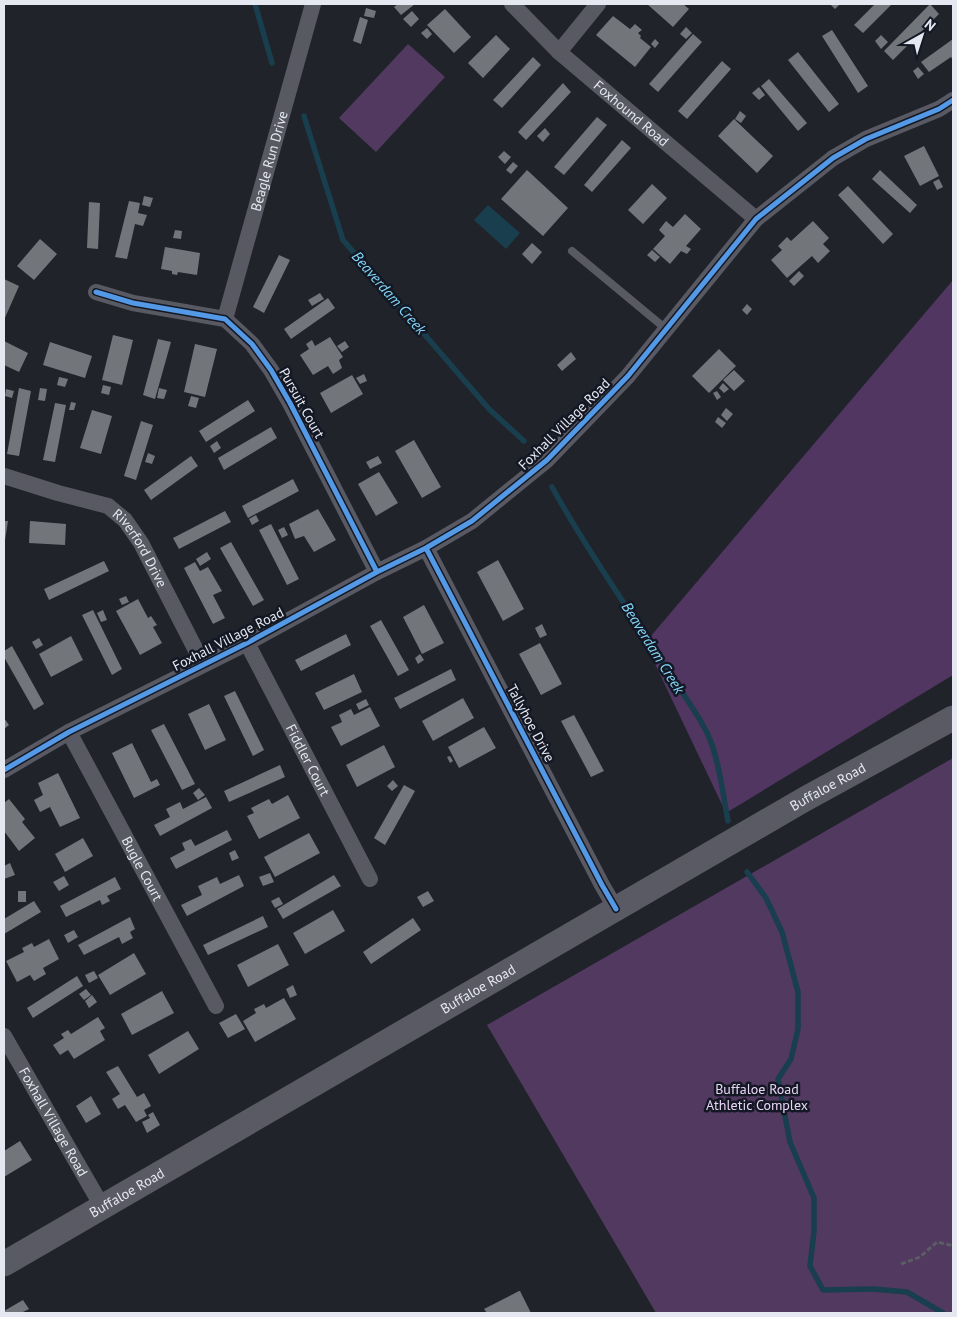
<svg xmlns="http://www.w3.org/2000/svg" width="957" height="1317" viewBox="0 0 957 1317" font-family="'PT Sans',sans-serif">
  <rect width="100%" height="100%" fill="#21232a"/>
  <!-- green -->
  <path fill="#513960" d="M408 44 445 77 376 152 339 118Z
    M953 758V1313H656L487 1025Z"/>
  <!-- forest -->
  <path fill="#503661" d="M953 280V675L726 813 645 643Z"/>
  <!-- water -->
  <path fill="#193e4d" d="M488 205 520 233 506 249 474 220Z"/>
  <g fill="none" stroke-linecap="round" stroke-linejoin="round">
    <!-- stream -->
    <path stroke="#193e4d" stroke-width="5.5" d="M255 4 272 63
      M304 116 343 240 489 409 524 441
      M552 487C588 553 632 613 672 677 684 696 699 715 708 735 719 759 723 795 728 821
      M747 872 766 898 782 932 798 992V1029L791 1059 778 1079 790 1142 814 1198V1231L810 1266 823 1290 873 1289 907 1292 943 1313"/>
  </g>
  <!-- building -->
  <path fill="#72767b" d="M398 4H415L401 15 394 7Z
    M647 4H683L689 9 673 27Z
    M830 4H840L835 9Z
    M875 4H892L863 33 854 25Z
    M930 4 939 14 893 60 884 51Z
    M366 8 376 11 374 18 364 16Z
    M445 9 471 37 454 53 427 25Z
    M412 11 419 19 411 27 403 19Z
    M613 16 630 29 635 24 642 30 638 33 641 36 640 38 651 47 635 67 596 35Z
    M360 17 368 20 361 44 353 41Z
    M686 27 692 33 686 39 680 34Z
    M427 28 432 34 427 39 421 33Z
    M832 30 868 86 858 93 822 36Z
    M693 34 702 42 658 92 649 84Z
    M496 35 510 49 483 78 468 63Z
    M881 35 888 42 881 49 875 41Z
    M655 39 659 43 655 48 651 44Z
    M953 39V60L951 57 929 72 921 62Z
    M798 52 839 104 829 112 788 60Z
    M533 57 541 65 502 108 493 100Z
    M722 61 731 69 687 119 678 111Z
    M918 67 924 74 918 79 913 71Z
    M769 79 807 123 798 131 761 86Z
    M563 83 571 92 526 140 518 132Z
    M759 87 765 95 759 100 752 93Z
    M740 111 746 116 741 123 735 119Z
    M597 117 607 125 564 175 554 167Z
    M734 119 773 156 757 173 718 136Z
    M545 128 550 134 543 142 537 136Z
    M622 140 631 148 592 192 584 185Z
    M924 146 939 176 920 186 904 156Z
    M504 151 511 157 505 164 498 157Z
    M513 162 518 166 511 174 506 170Z
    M527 170 568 208 543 236 501 199Z
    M880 170 917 205 910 213 872 179Z
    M939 179 943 187 937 190 933 182Z
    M652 184 667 198 643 224 628 210Z
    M848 186 893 234 883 244 838 195Z
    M144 196 153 198 150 207 142 205Z
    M129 201 140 203 138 213 147 215 143 226 135 224 127 259 115 257Z
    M89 202 100 203 98 249 87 248Z
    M685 214 701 229 686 246 691 249 687 254 681 251 670 264 653 249 665 236 659 230 666 221 673 227Z
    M813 221 829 238 823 244 830 251 818 263 812 256 787 278 771 260 782 250 778 246 787 237 791 241Z
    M175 230 182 231 181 239 173 238Z
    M40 239 57 254 34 280 17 266Z
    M532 243 542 252 532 264 522 254Z
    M165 247 200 253 197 275 178 272 177 275 172 274V271L161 269Z
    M652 250 660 257 655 262 647 255Z
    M279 255 290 260 264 313 253 307Z
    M799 271 804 276 794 286 789 281Z
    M4 279 19 286 4 320Z
    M320 293 324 299 312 306 308 300Z
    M328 298 335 308 291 339 284 329Z
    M747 304 752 309 747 315 742 310Z
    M113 335 133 340 122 385 102 380Z
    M330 337 343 357 339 360 342 368 333 374 328 366 313 375 300 355 309 349 306 344 312 340 315 346Z
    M158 339 171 342 155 399 143 395Z
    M4 341 28 353 19 372 4 365Z
    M345 341 349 347 342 352 337 346Z
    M50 342 92 356 85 378 43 365Z
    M195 344 217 349 205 397 184 392Z
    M719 349 736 366 709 393 692 376Z
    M571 352 576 359 562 371 557 365Z
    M734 370 745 381 734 391 723 380Z
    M364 374 367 381 360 384 356 378Z
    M352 375 363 394 331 413 320 393Z
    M59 377 68 379 65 387 57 385Z
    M723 383 729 389 724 393 719 388Z
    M103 385 111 387 109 395 101 393Z
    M19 388 31 391 19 456 7 454Z
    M40 388 47 389 45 401 38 400Z
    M159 388 167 390 164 399 157 398Z
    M6 389 14 391 12 398 5 396Z
    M717 391 721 397 717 400 713 393Z
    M191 396 199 398 196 408 188 406Z
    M248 400 255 411 206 442 199 431Z
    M71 402 76 403 74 410H69Z
    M55 403 66 405 55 462 43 460Z
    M726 408 733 414 727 421 721 415Z
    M92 410 112 416 101 454 80 448Z
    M718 417 726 423 722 428 715 422Z
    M141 421 153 425 136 480 124 476Z
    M271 427 277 438 224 470 218 458Z
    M414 440 441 487 422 498 395 451Z
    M217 441 221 448 214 453 210 446Z
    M148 453 155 456 152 464 145 462Z
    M191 456 198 466 151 500 144 490Z
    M378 456 382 463 370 469 366 462Z
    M379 472 398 503 376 516 358 484Z
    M293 479 299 491 248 518 242 506Z
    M318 509 336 540 314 552 304 536 295 539 289 524Z
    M225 511 231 522 179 549 173 538Z
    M256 515 259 521 252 525 249 519Z
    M4 521H8L5 540H4Z
    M30 521 66 524 65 545 29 543Z
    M271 524 299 579 287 585 259 530Z
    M284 527 288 535 282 538 278 530Z
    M231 542 264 600 253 606 220 548Z
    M207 552 211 559 200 566 196 559Z
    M498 560 524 609 503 621 477 572Z
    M104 561 109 571 49 600 44 589Z
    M195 562 200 571 208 567 222 591 213 595 225 618 213 624 184 568Z
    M126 596 129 602 122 605 119 599Z
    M138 599 148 618 151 616 157 625 153 627 162 643 140 655 116 611Z
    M424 605 444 643 422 654 403 617Z
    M93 610 122 669 112 675 82 615Z
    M103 610 107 620 101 622 97 613Z
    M381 620 409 670 398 676 370 626Z
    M542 624 547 635 540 638 535 628Z
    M346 634 351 645 301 671 295 660Z
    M71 636 83 660 51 677 39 654Z
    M39 638 43 645 36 649 32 642Z
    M540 643 562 684 541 695 519 654Z
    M12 646 44 704 34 710 4 657V651Z
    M420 654 424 660 418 664 415 658Z
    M451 669 456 680 400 709 394 698Z
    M354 674 362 692 324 710 315 693Z
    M235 691 264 750 253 756 224 696Z
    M463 698 474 718 433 741 422 721Z
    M366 699 369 705 359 710 356 704Z
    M209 704 226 740 205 750 188 714Z
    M370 707 380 726 341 746 331 727 342 722 339 715 351 709 354 715Z
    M574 715 604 771 591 777 561 721Z
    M4 718 9 725 4 729Z
    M164 724 195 784 182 790 151 730Z
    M484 727 496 748 459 768 448 747Z
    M132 743 151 782 157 779 160 785 134 798 112 753Z
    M384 745 395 767 357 787 346 765Z
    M450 756 453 761 450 763 447 757Z
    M280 765 285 777 229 802 224 791Z
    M58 773 80 818 60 827 50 807 40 812 34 800 43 795 38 783Z
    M393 780 398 786 392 791 387 786Z
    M404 785 415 791 385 845 374 838Z
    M199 788 205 795 198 800 193 793Z
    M288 795 300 818 259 839 247 816 254 813 251 808 269 799 272 804Z
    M206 797 212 808 160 836 154 825 170 817 166 809 180 802 183 809Z
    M9 799 25 819 22 822 35 838 19 851 4 831V803Z
    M227 830 232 840 176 869 170 858 185 850 182 843 191 839 195 846Z
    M309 833 320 853 275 877 264 857Z
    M83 838 93 856 65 872 55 854Z
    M235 850 239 858 232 861 229 853Z
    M10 863 15 875 4 879V866Z
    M270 873 274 882 263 886 259 877Z
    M239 875 244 886 187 916 181 905 202 895 198 886 217 877 220 884Z
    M334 875 341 886 283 919 277 909Z
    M64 876 69 885 59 891 53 882Z
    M115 877 121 889 107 896 110 901 102 905 100 900 66 917 60 906Z
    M18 891H26V902H18Z
    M428 891 434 901 423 907 417 897Z
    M279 897 283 904 275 908 271 901Z
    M34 901 41 912 4 934V919Z
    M333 910 345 931 305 954 293 933Z
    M263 916 268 927 208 955 203 945Z
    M130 917 135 929 130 932 133 938 122 944 119 937 84 955 78 945Z
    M413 918 421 930 371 964 363 952Z
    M74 930 78 937 68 943 64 935Z
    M49 939 59 959 43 968 46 974 34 981 30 975 17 982 6 961 24 952 22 948 32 943 34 947Z
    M278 944 289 965 248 987 237 965Z
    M134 953 146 974 110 995 98 975Z
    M94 971 98 978 89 983 85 975Z
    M77 976 83 986 33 1018 27 1008Z
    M293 985 297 995 290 998 286 989Z
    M86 989 91 995 84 1000 79 994Z
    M162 991 174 1013 132 1035 121 1014Z
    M92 995 97 1002 89 1008 85 1001Z
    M284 998 296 1019 255 1042 243 1021 256 1013 254 1009 264 1004 266 1008Z
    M236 1014 245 1029 228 1038 219 1023Z
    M98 1017 105 1028 100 1031 105 1040 74 1059 68 1050 60 1055 53 1045 64 1038 61 1034 68 1030 71 1034Z
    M188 1031 199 1049 159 1074 148 1055Z
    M118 1066 137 1097 144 1093 151 1106 144 1110 147 1116 136 1122 125 1105 118 1109 112 1099 120 1094 106 1072Z
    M91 1096 101 1114 86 1123 76 1106Z
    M153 1112 160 1125 147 1133 142 1122 150 1118 148 1115Z
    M20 1141 32 1160 4 1177V1151Z
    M519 1291H520L531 1313H487L484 1309Z
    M23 1300 29 1309 21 1313H4V1311Z"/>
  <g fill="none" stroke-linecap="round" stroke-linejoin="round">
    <!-- path -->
    <path stroke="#5c5d63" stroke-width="3" stroke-dasharray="5 2.5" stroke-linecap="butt" d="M901 1264 920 1257 937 1242 950 1245 953 1247"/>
    <!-- lane -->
    <path stroke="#585962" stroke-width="8" d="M572 251 666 329"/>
    <!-- street -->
    <g stroke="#585962" stroke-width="16">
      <path id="s1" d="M512 4 559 52 756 219"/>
      <path d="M559 52 598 4"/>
      <path d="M96 292 133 303 225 319 252 344 271 370 290 403 377 572"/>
      <path id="s2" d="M225 319 313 4"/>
      <path id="s3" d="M4 476 58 493 108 506 125 520 141 543 203 664"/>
      <path d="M426 548 602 885 616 909"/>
      <path id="s4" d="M247 643 370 879"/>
      <path id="s5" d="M69 732 216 1006"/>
      <path d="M4 770 69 732 247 643 377 572 426 548 472 521 547 460 628 376 756 219 833 158 866 139 939 109 953 100"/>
      <path id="s6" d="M4 1036 103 1208"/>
    </g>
    <!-- primary -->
    <path stroke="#5a5a65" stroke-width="25" id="s7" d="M4 1264 805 799 953 718"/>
    <defs>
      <path id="cycleway" d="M96 292 133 303 225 319 252 344 271 370 290 403 377 572
        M426 548 602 885 616 909
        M4 770 69 732 247 643 377 572 426 548 472 521 547 460 628 376 756 219 833 158 866 139 939 109 953 100"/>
    </defs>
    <!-- cycleway casing -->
    <use href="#cycleway" stroke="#141824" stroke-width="8"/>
    <!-- cycleway -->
    <use href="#cycleway" stroke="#5399e6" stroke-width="5"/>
  </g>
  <g text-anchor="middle" stroke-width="5" stroke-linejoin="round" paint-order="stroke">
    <!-- street labels -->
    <g font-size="14" fill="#e5e8f1" stroke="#141824">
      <text dy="5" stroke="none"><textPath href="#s1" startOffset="162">Foxhound Road</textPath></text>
      <text dy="5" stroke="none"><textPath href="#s2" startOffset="164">Beagle Run Drive</textPath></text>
      <text transform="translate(302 403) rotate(61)" y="5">Pursuit Court</text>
      <text transform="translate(564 424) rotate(-45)" y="5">Foxhall Village Road</text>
      <text dy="5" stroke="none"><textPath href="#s3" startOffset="162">Riverford Drive</textPath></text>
      <text transform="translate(228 639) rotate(-27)" y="5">Foxhall Village Road</text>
      <text transform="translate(531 723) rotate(62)" y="5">Tallyhoe Drive</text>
      <text dy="5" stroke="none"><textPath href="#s4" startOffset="132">Fiddler Court</textPath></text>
      <text dy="5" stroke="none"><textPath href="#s7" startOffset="952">Buffaloe Road</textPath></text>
      <text dy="5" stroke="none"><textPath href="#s5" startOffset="155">Bugle Court</textPath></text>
      <text dy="5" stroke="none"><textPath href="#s7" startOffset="548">Buffaloe Road</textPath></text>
      <text dy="5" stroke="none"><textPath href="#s6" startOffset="99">Foxhall Village Road</textPath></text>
      <text dy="5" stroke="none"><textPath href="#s7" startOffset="142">Buffaloe Road</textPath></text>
    </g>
    <!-- park labels -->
    <g font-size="14" fill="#e8d5f5" stroke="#141824">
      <text x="757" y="1094">Buffaloe Road<tspan x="757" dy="16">Athletic Complex</tspan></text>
    </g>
    <!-- water labels -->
    <g font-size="15" font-style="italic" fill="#82d6f7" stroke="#141824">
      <text transform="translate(389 293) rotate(49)" y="5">Beaverdam Creek</text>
      <text transform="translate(653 648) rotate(58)" y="5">Beaverdam Creek</text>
    </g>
  </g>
  <!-- border -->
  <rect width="957" height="1317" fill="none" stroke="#e5e8f1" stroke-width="10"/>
  <!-- north arrow -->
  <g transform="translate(922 35) rotate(39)" stroke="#141824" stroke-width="4" paint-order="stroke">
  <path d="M0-4L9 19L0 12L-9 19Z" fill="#e5e8f1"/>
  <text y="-8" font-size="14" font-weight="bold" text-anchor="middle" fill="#e5e8f1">N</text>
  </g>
</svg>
